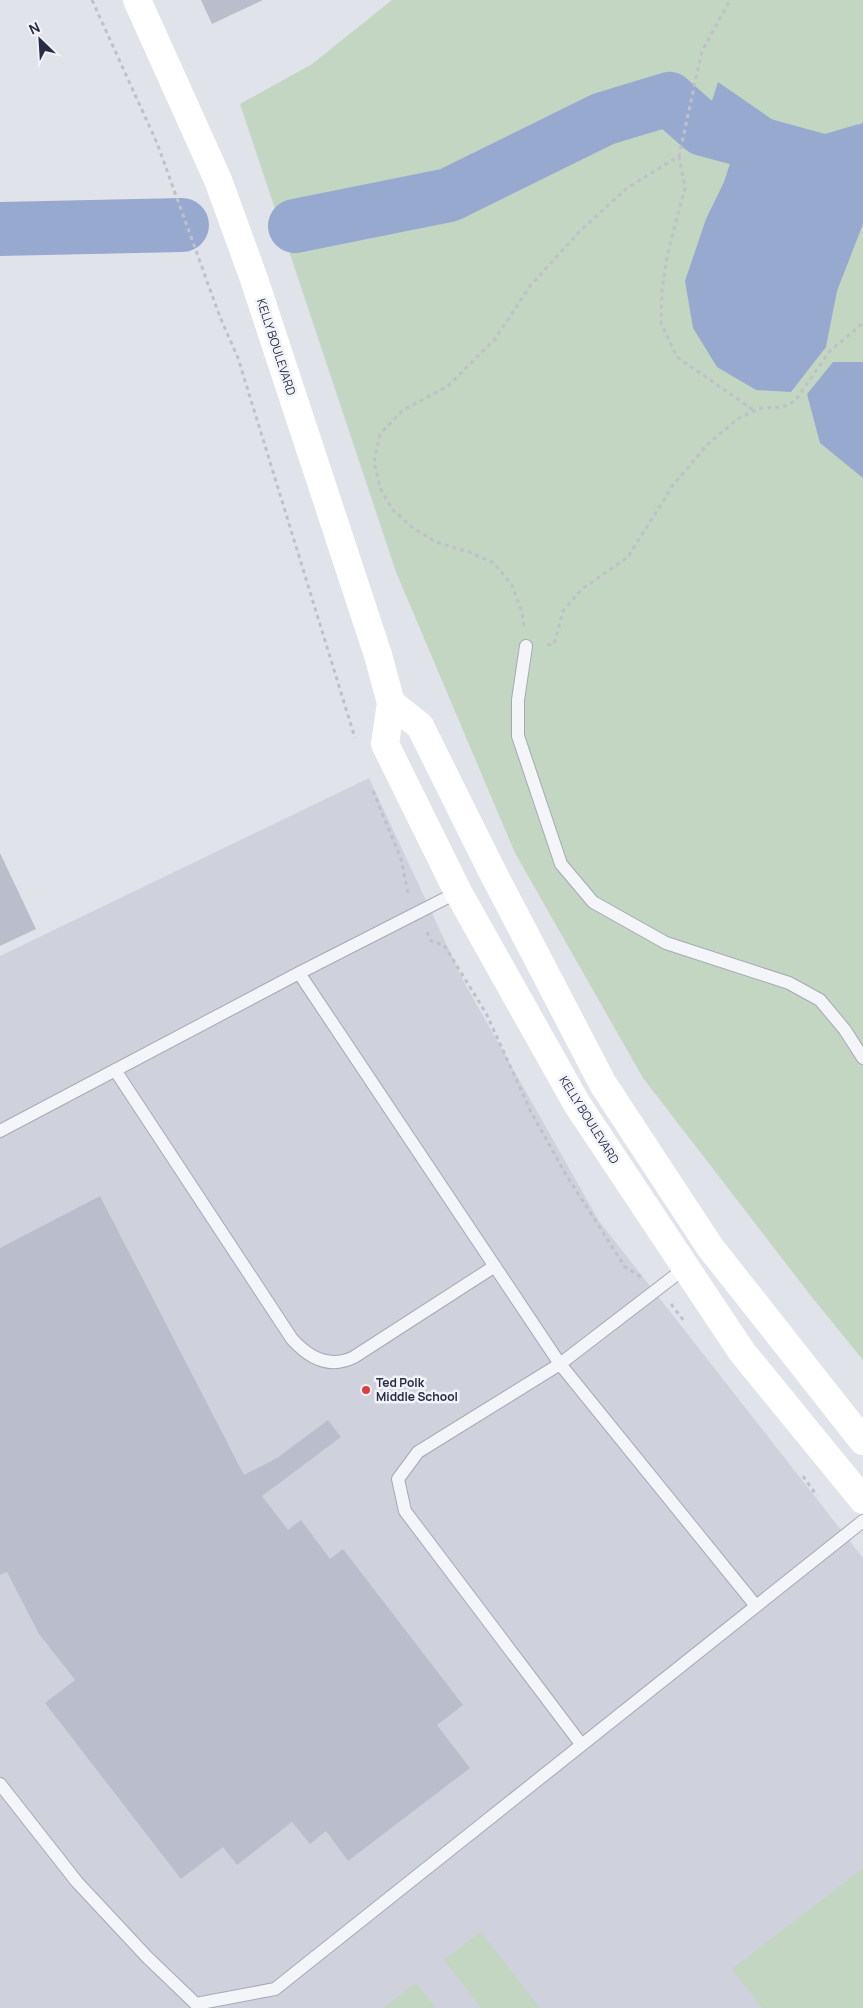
<svg xmlns="http://www.w3.org/2000/svg" width="863" height="2008" viewBox="0 0 863 2008" font-family="Manrope,sans-serif">
  <rect width="100%" height="100%" fill="#e1e3eb"/>
  <!-- built -->
  <path fill="#cfd2dd" d="M369 778 465 984 599 1221 863 1558V2008H0V956Z"/>
  <!-- green -->
  <path fill="#c3d6c1" d="M392 0H863V1360L811 1296 643 1078 515 853 396 572 240 104 312 64Z
    M863 1868V2008H762L732 1969Z
    M480 1932H481L540 2008H481L444 1960Z
    M416 1983 436 2008H383Z"/>
  <!-- water -->
  <path fill="#98a9cf" d="M718 82 770 118 812 141 842 138 863 122V224L837 291 826 347 791 392 756 390 717 367 693 328 685 281 706 219 724 182 734 151 703 129Z
    M833 362H863V478L820 443 807 394Z"/>
  <g fill="none" stroke-linecap="round" stroke-linejoin="round">
    <!-- river -->
    <path stroke="#98a9cf" stroke-width="54" d="M295 226 449 195 603 119 669 99 703 129 826 162 863 151
      M0 229 182 225"/>
  </g>
  <!-- building -->
  <path fill="#babecc" d="M201 0H263L212 24Z
    M0 853 36 929 0 946Z
    M100 1196 244 1475 277 1458 328 1420 341 1437 262 1496 288 1530 301 1520 330 1559 343 1549 463 1705 437 1725 470 1768 348 1861 326 1831 310 1844 292 1822 237 1865 223 1847 181 1879 45 1703 75 1680 39 1634 7 1572 0 1575V1248Z"/>
  <g fill="none" stroke-linecap="round" stroke-linejoin="round">
    <defs>
      <path id="lane" d="M526 646 518 700V736L561 864 593 902 666 943 789 983 820 1000 845 1030 863 1058
        M299 973 560 1364 756 1606
        M115 1070 292 1339C309 1358 330 1369 354 1357L495 1266
        M0 1131 299 973 458 892
        M581 1744 405 1511 398 1479 418 1452 560 1364 685 1268
        M0 1784 77 1882 147 1957 196 2004 275 1989 863 1521"/>
    </defs>
    <!-- lane casing -->
    <use href="#lane" stroke="#a5a9b6" stroke-width="14"/>
    <!-- path -->
    <path stroke="#bfc1ca" stroke-width="3" stroke-dasharray="4 4" stroke-linecap="butt" d="M92 0 157 143 220 317 238 358 355 738
      M679 156 685 188 668 252 662 289 661 323 677 357 755 411
      M524 626 522 612 512 585 494 563 469 552 436 542 413 528 393 510 381 490 374 462 380 434 403 410 448 386 495 339 530 286 578 233 627 188 679 156 702 51 730 0
      M547 645 554 644 563 611 582 589 628 557 673 485 707 445 737 419 761 408 783 407 795 401 830 351 863 323
      M373 791 401 859 408 893
      M427 932 431 941 444 945 486 1013 531 1112 565 1173 625 1267 641 1277
      M671 1304 684 1321
      M803 1476 817 1496"/>
    <!-- lane -->
    <use href="#lane" stroke="#f4f5f9" stroke-width="12"/>
    <!-- secondary -->
    <path stroke="#fff" stroke-width="28" d="M137 0 218 180 254 279 378 655 391 703 385 744 458 892 577 1104 742 1352 863 1500
      M391 703 420 726 492 871 603 1084 710 1247 863 1441"/>
  </g>
  <!-- markers -->
  <circle fill="#dc3d3a" stroke="#f1f3f8" stroke-width="2" cx="366" cy="1390" r="5"/>
  <g text-anchor="middle" stroke-width="5" stroke-linejoin="round" paint-order="stroke">
    <!-- street labels -->
    <g font-size="12" fill="#272d45" stroke="#f1f3f8">
      <text transform="translate(276 347) rotate(72)" y="4">KELLY BOULEVARD</text>
      <text transform="translate(589 1120) rotate(58)" y="4">KELLY BOULEVARD</text>
    </g>
    <!-- poi labels -->
    <g font-size="12" font-weight="bold" fill="#272d45" stroke="#f1f3f8" text-anchor="start">
      <text x="376" y="1387">Ted Polk<tspan x="376" dy="14">Middle School</tspan></text>
    </g>
  </g>
  <!-- north arrow -->
  <g transform="translate(40 40) rotate(335)" stroke="#f1f3f8" stroke-width="4" paint-order="stroke">
  <path d="M0-4L9 19L0 12L-9 19Z" fill="#272d45"/>
  <text y="-8" font-size="14" font-weight="bold" text-anchor="middle" fill="#272d45">N</text>
  </g>
</svg>
